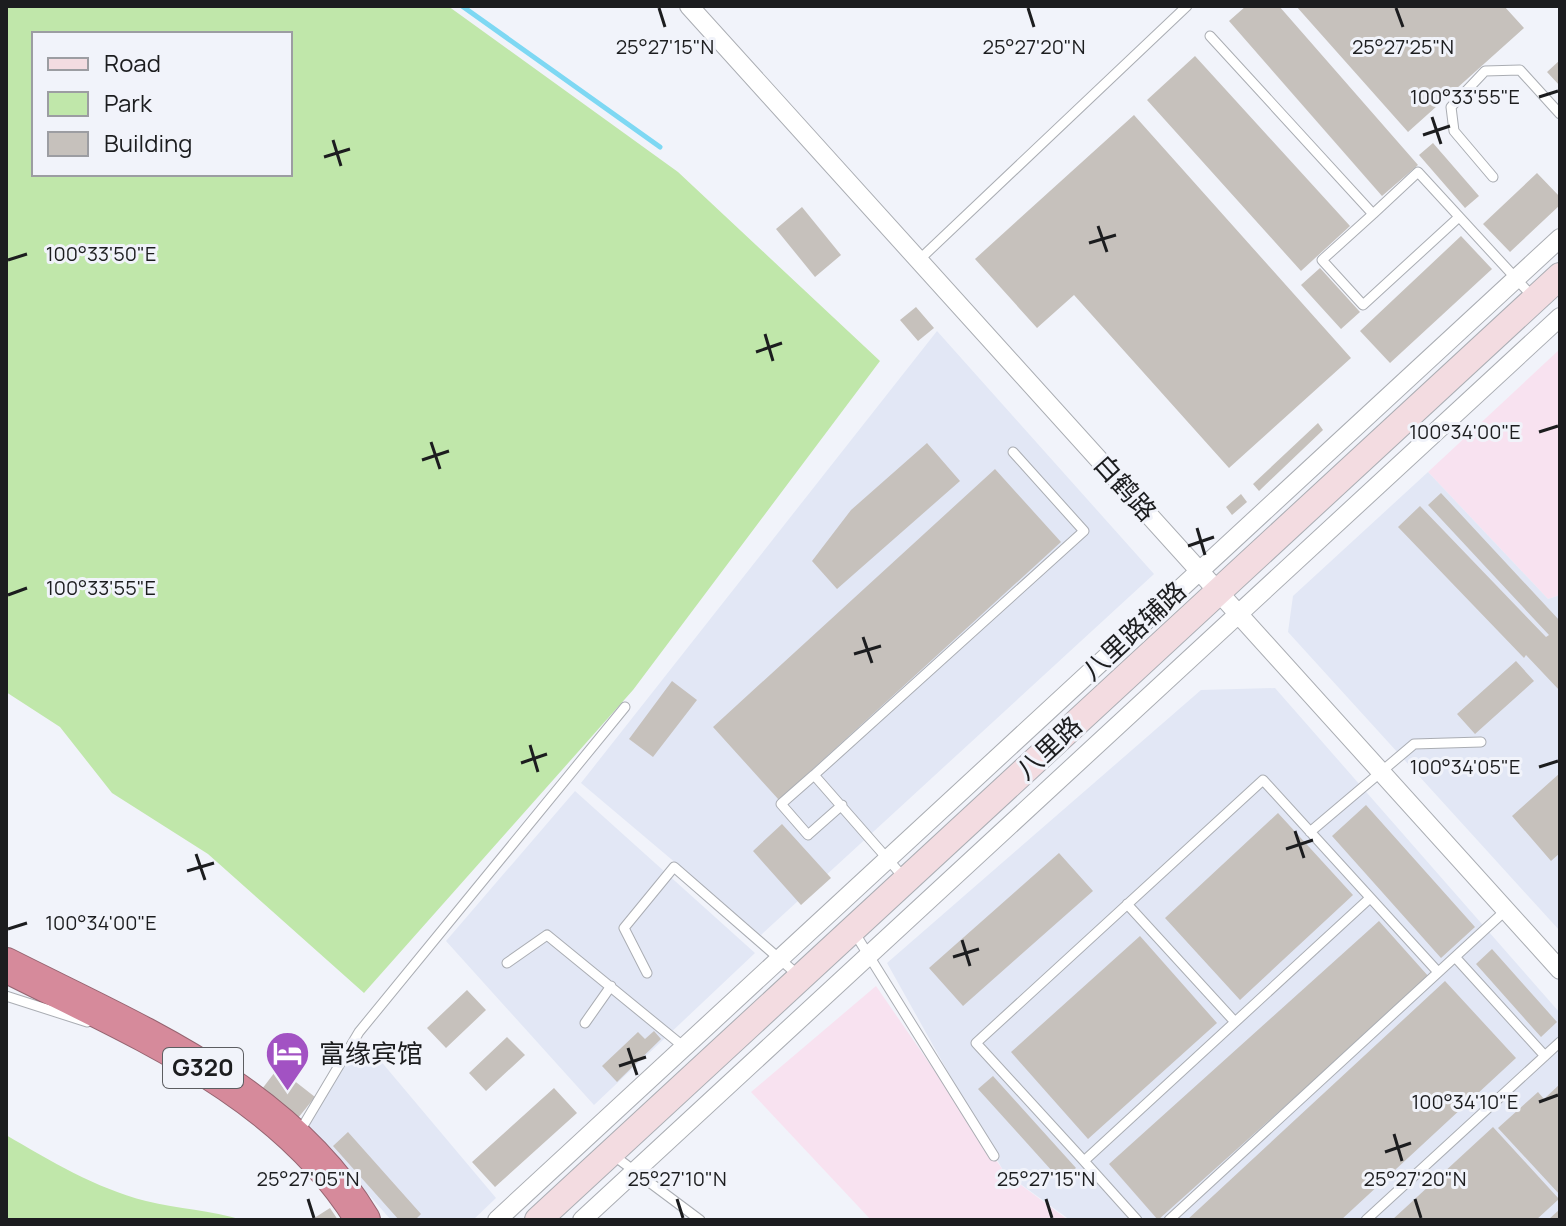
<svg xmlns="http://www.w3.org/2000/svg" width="1566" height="1226" viewBox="0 0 1566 1226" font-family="Manrope,'Noto Sans SC',sans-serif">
  <rect width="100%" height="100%" fill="#f1f3fa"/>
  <!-- commercial -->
  <path fill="#f8e2f0" d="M1560 349V595L1548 599 1428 472Z
    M876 986 1005 1173 1068 1220H871L751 1092Z"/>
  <!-- built -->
  <path fill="#e2e7f5" d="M937 331 1154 574 761 935 581 783Z
    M1428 472 1548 599 1560 595V931L1288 632 1293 596Z
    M1275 688 1560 1013V1220H1070L1004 1172 887 963 1201 690Z
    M575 791 755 953 594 1105 446 941Z
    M363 1040 496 1198 473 1220H391L308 1126 350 1056Z"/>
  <!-- green -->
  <path fill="#c0e7aa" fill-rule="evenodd" d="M6 6H448L678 172 880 361 633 690 364 993 208 854 112 793 60 727 6 692ZM34 34H290V174H34Z
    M6 1135C51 1161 95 1188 146 1201 179 1209 210 1210 243 1220H6Z"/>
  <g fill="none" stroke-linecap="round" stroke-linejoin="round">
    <!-- stream -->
    <path stroke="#7ed8f3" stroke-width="5" d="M462 6 660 147"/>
  </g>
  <!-- building -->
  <path fill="#c6c1bc" d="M1246 6H1279L1418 165 1382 196 1229 21Z
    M1296 6H1504L1524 28 1408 132Z
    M1195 56 1350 226 1301 271 1147 100Z
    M1560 60V86L1547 72Z
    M1134 115 1351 358 1229 468 1074 295 1037 328 975 259Z
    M1433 143 1479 196 1465 208 1419 155Z
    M1537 173 1560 197V205L1510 252 1483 224Z
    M802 207 841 255 815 277 776 229Z
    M1461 236 1492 269 1390 363 1360 331Z
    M1320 268 1360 312 1341 329 1301 285Z
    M916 307 934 328 918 341 900 320Z
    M1318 423 1323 430 1259 491 1253 484Z
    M927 443 960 481 837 589 812 561 851 510Z
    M995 469 1061 542 779 800 713 727Z
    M1441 493 1560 621V691L1526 655 1524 658 1398 527 1420 506 1546 637 1549 635 1428 505Z
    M1241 494 1247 502 1232 515 1226 507Z
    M1516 661 1534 681 1475 734 1457 714Z
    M672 681 697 700 653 757 629 739Z
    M1560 773V853L1551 861 1512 816Z
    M1366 805 1475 927 1441 958 1332 836Z
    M1278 813 1353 895 1240 1000 1165 918Z
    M782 824 831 878 801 905 753 851Z
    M1059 853 1093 891 963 1006 929 968Z
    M1379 921 1429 977 1158 1220 1109 1164Z
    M1140 936 1217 1023 1088 1139 1011 1052Z
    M1492 949 1557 1022 1541 1037 1476 964Z
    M1445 981 1516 1058 1341 1220H1187Z
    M467 990 486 1010 446 1048 427 1028Z
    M654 1031 661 1039 617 1082 602 1066 638 1032 645 1039Z
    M507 1037 525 1055 486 1091 469 1073Z
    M278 1068 315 1097 298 1118 262 1089Z
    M993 1076 1076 1168 1061 1181 978 1089Z
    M1560 1084V1195L1498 1128 1538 1092 1544 1099Z
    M554 1088 577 1113 495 1187 472 1162Z
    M1493 1127 1559 1199 1536 1220H1392Z
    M348 1132 421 1214 415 1220H399L333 1146Z
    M330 1208 338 1220H311L319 1215Z
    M1560 1209V1220H1548Z"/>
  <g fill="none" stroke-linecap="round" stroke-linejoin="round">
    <defs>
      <path id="lane" d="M1210 36 1373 214 1418 172 1532 296
        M1493 177 1454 131 1451 107 1485 71 1520 70 1560 114
        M1373 214 1322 260 1363 305 1459 217
        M919 260 1187 6
        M814 775 781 804 808 835 842 805
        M1310 832 1414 744 1481 742
        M906 880 814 775 1084 531 1013 452
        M1370 898 1084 1161 976 1043 1263 780 1438 972
        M1127 904 1235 1022
        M854 932 994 1156
        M1455 957 1545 1056
        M507 963 547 935 684 1047
        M647 973 624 928 674 867 798 975
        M6 996 87 1022
        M585 1023 611 986
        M300 1131 359 1032 625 707
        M613 1155 700 1220
        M1084 1161 1137 1220
        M1169 1220 1506 910
        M1366 1220 1560 1042"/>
      <path id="street" d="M689 6 1560 970
        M497 1220 1560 238
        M582 1220 1560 317"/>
      <path id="secondary" d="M538 1220 1560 276"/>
      <path id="highway" d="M6 965C136 1031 284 1090 363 1220"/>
    </defs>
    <!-- lane casing -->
    <use href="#lane" stroke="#aaadb3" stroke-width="11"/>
    <!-- street casing -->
    <use href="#street" stroke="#aaadb3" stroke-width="20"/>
    <!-- secondary casing -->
    <use href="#secondary" stroke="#aaadb3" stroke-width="28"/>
    <!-- highway casing -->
    <use href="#highway" stroke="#956470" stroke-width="36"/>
    <!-- lane -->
    <use href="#lane" stroke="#fff" stroke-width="9"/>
    <!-- street -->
    <use href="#street" stroke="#fff" stroke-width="18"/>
    <!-- secondary -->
    <use href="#secondary" stroke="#f3dce1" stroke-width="26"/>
    <!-- highway -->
    <use href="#highway" stroke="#d68a9b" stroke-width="34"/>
  </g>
  <!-- ticks -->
  <path fill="none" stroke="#1c1d1f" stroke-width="3" d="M659 8 665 27M1028 8 1034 27M1396 8 1403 27M1539 97 1558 91M1432 117 1441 144M1423 135 1450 126M333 140 341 166M324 157 350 149M1098 226 1107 252M1089 243 1116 235M8 260 27 254M765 334 773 361M756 352 782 343M1539 432 1558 426M431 442 440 469M422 460 449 451M1197 528 1205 555M1188 546 1214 537M8 595 27 588M863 637 872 663M854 654 881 646M530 745 538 772M521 763 547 754M1539 767 1558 761M1295 831 1304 858M1286 849 1313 840M196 854 205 880M187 871 214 863M8 929 27 923M962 940 970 966M953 957 979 949M628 1048 637 1075M619 1066 646 1057M1539 1102 1558 1095M1394 1134 1402 1161M1385 1152 1411 1143M308 1199 314 1218M677 1199 683 1218M1046 1199 1052 1218M1415 1199 1421 1218"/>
  <!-- icons -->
  <defs>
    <symbol id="hotel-pin" viewBox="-11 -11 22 30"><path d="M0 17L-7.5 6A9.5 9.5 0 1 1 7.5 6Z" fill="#a252c3" stroke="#f1f3fa"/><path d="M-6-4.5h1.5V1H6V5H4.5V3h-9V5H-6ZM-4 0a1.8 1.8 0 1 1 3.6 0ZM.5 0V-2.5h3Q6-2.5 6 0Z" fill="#fff"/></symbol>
  </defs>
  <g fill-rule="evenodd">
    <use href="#hotel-pin" x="262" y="1028" width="51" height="69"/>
  </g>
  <g text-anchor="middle" stroke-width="6" stroke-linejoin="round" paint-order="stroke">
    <!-- shield labels -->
    <rect fill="#f1f3fa" stroke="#5c5d61" stroke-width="2" x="163" y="1048" width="80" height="40" rx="6"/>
    <g font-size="24" font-weight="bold" fill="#1c1d1f">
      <text x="203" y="1076">G320</text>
    </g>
    <!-- street labels -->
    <g font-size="26" fill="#1c1d1f" stroke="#f1f3fa">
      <text transform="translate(1125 488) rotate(48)" y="9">白鹤路</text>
      <text transform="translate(1134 631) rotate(-43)" y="9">八里路辅路</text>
      <text transform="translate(1049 748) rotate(-43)" y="9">八里路</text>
    </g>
    <!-- poi labels -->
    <g font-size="26" fill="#1c1d1f" stroke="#f1f3fa" text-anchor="start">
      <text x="319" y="1063">富缘宾馆</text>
    </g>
  </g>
  <g font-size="20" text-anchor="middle" fill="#1c1d1f" stroke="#f1f3fa" stroke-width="6" stroke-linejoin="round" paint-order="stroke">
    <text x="665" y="54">25°27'15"N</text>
    <text x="1034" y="54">25°27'20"N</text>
    <text x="1403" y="54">25°27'25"N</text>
    <text x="1465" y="104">100°33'55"E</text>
    <text x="101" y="261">100°33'50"E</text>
    <text x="1465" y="439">100°34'00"E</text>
    <text x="101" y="595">100°33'55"E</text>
    <text x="1465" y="774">100°34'05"E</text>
    <text x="101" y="930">100°34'00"E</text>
    <text x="1465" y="1109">100°34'10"E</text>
    <text x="308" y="1186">25°27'05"N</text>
    <text x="677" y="1186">25°27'10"N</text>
    <text x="1046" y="1186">25°27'15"N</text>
    <text x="1415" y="1186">25°27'20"N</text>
  </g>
  <!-- border -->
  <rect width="1566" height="1226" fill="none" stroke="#1c1d1f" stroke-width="16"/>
  <!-- legend -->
  <rect x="32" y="32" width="260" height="144" fill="#f1f3fa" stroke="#9c9da2" stroke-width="2"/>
  <rect x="48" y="58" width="40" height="12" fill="#f3dce1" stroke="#9c9da2" stroke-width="2"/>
  <text x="104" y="72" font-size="24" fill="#1c1d1f">Road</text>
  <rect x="48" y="92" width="40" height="24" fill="#c0e7aa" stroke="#9c9da2" stroke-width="2"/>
  <text x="104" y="112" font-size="24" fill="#1c1d1f">Park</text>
  <rect x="48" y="132" width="40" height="24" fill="#c6c1bc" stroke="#9c9da2" stroke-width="2"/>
  <text x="104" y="152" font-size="24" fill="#1c1d1f">Building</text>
</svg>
